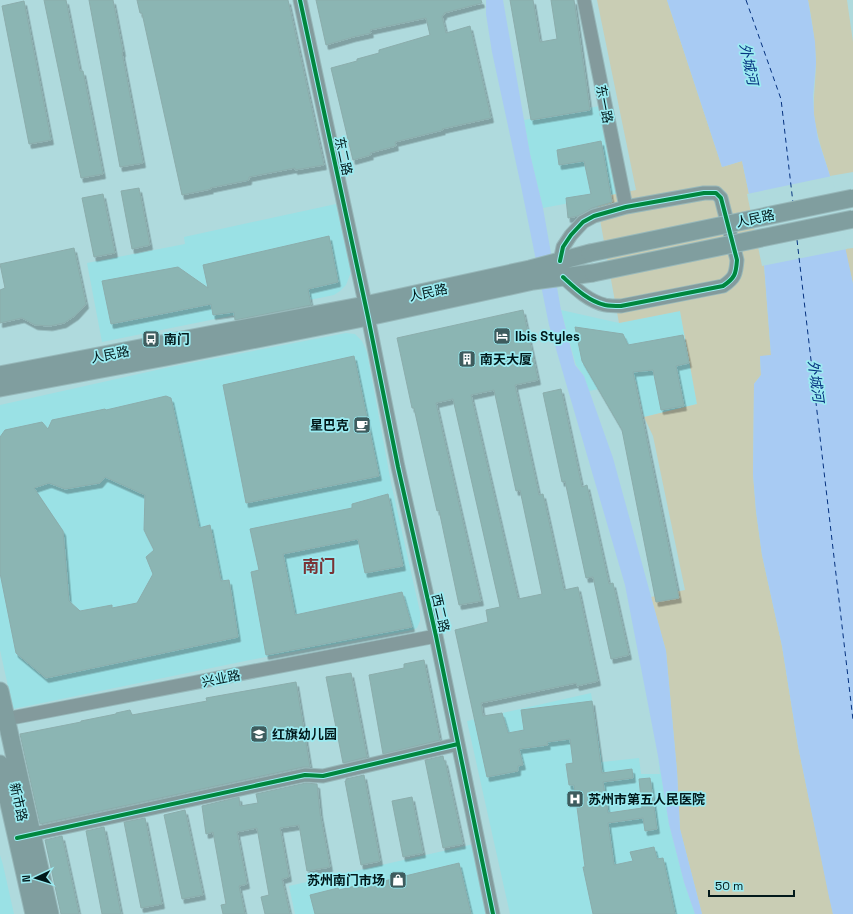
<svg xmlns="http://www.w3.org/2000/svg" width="853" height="914" viewBox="0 0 853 914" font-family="'Space Grotesk','Noto Sans SC',sans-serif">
  <defs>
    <filter id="shadow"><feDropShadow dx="2.5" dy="4.5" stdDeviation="0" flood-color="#0004"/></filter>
  </defs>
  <rect width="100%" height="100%" fill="#afdadd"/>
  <!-- built -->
  <path fill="#9ae1e5" d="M600 106 617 194 543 208 530 154 524 120Z
    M336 204 351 272 346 285 340 291 334 295 102 342 87 263 185 244 184 237Z
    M561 310 619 323 680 311 697 404 644 417 636 381 589 391 584 376 576 365Z
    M346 333 355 334 362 341 367 352 391 483 420 612V621L417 628 412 630 250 660 13 709 0 650V405L170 367Z
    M591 693 602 762 639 758 641 774H660L658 756 669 824 684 882 695 914H510L467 721Z
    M474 844 488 914H295L289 886Z
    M0 855 3 865 14 914H0Z"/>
  <!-- green -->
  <path fill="#c9cdb4" d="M597 0H667L722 167 742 161 764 265 771 355 760 357 761 375 754 384 753 474 756 511 762 555 782 646 798 746 833 914H702L680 829 677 771 666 651 651 597 685 590 653 436 644 417 697 404 680 311 619 323 596 198 636 190Z
    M808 0H847L853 42V172L830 176C824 156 816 135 814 114 813 96 816 79 816 61 815 40 812 20 808 0Z
    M853 248V284L845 249Z"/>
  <!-- water -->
  <path fill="#a8cbf3" d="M486 0H503L530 154 543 208 561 310 575 365 584 376 613 458 666 651 677 771 680 829 702 914H695L684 882 669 824 658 756 625 585 549 325 521 186 492 52 486 14Z
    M667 0H808L815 42 816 63 813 96 814 115 818 139 830 176 853 284V914H833L829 897 798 746 782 646 762 555 756 511 753 474 754 384 761 375 760 356 771 355 764 264 742 161 722 167Z"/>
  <!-- pier -->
  <path fill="#afdadd" d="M832 176 847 249 762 266 747 194Z"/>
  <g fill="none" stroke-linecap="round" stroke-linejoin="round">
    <!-- ferry -->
    <path stroke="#063380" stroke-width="1" stroke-dasharray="5 4" stroke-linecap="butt" d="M746 0 781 99 793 203
      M797 240 853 720"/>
  </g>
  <!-- building -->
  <path fill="#8bb5b3" stroke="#8badac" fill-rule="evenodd" filter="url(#shadow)" d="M44 0H66L80 71H83L103 174 81 178Z
    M89 0H113L123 52 122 53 143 163 120 167Z
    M137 0H288L324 165 295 170V168L249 177V180L210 188 211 189 182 195 142 13H140Z
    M316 0H481L482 3 444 13V15L442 16 446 33 470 26 491 118 442 129 443 130 395 142 396 146 370 153 371 155 353 160 331 68 357 61V59L379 53V50L430 35 426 18 370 30 371 33 353 37 326 45Z
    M510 0H533L540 42 557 39 551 0H574L590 110 531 120Z
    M24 1 51 140 29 144 2 6Z
    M601 141 612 202 592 208 578 216 568 218 566 198 591 194 584 161 559 165 557 150Z
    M139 188 150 245 132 249 121 191Z
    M103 194 115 253 94 257 82 198Z
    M329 236 338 282 308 289 311 305 235 320 234 312 213 315 211 304 111 324 102 281 178 267 208 288 203 265Z
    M74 248 86 304 76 315 64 323 50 326 35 325 22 318 0 323V290L5 288 0 264Z
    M523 310 538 380 515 385 539 495 543 494 564 590 578 587 598 681 577 686 576 683 481 703 483 716 502 713 508 733 524 730 521 710 592 701 602 773 632 769 633 778 603 782 608 813 642 808 639 779 650 778 657 829 645 831 643 818 608 823 614 865 633 861 630 852 654 847 657 859 663 858 675 914H593L583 867H585L574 785H569L566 764 573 763 570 739 547 742 548 745 519 749 523 765 518 766V771L487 777 455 630 488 622 486 610 500 607 453 399 436 403 481 601 459 605 439 510 437 511 414 408H412L397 338ZM494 390 516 491 520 490 542 594 518 599 471 395Z
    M575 327 623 334 628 345 683 335 689 363 676 366 684 406 661 410 653 370 633 372 679 598 656 602 622 430 582 361Z
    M354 356 379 476 246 503 223 385Z
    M561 389 582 487 587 485 609 584 613 583 629 655 611 659 593 577 586 578 565 481 562 482 543 393Z
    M166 396 171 398 199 528 210 525 221 581 229 580 238 637 46 678 16 653 0 573V437L5 430 42 422 48 429 52 420 105 409 106 410ZM105 477 145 495 144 530 154 550 146 557 153 574 137 603 112 608V605L80 611 69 601 63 531 34 488 49 483 65 489 100 483Z
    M388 494 403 566 365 573 358 539 283 554 295 615 402 592 412 627 266 655 251 572 259 570 250 529 352 508V504Z
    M424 660 440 740 383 754 369 675 404 668V664Z
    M351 673 367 757 343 763 326 677Z
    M296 682 310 767H303L40 824 20 734 81 722V721L116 714V713L130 710 132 715 207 701 206 698Z
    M443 756 444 761H445L463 844 443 848 425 760Z
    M364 775 380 861 361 865 345 781H346V779Z
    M306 783 317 784 320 813 330 867 307 871 299 825 280 828 289 877 282 879 290 914H265L261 897 269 895 257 828 237 832 247 884 239 886 245 914H223L221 905 226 904 213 832 206 834 202 806 239 797 240 806 258 803 256 794Z
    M412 797 423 853 403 857 392 801Z
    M185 810 203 895 182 899 164 815Z
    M145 818 162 904 141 908 124 822Z
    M104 827 121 914H102L86 831Z
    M62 836 79 914H61L45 840Z
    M459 863 471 914H315L310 895 338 888 339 890 379 880 380 882Z"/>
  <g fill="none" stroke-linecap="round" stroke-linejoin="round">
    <defs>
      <path id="minor" d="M300 0 368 317 398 467 436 636 493 914
        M584 0 626 207
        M560 261 563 247 571 235 583 222 594 216 626 207 704 193H716L721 198 737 260C736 274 735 278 723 286L621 306C616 306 610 306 605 305 588 301 575 288 563 277
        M6 719 436 636
        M24 836 305 775 323 776 458 744"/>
      <path id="major" d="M0 375 365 305 530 269 590 253
        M0 388 166 357 368 317 533 281 593 273
        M0 691 50 914
        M0 764 34 914"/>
    </defs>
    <!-- minor casing -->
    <use href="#minor" stroke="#97b8ba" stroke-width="15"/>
    <!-- major casing -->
    <use href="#major" stroke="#97b8ba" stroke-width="19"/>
    <!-- minor -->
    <use href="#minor" stroke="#839a9c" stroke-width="13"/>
    <!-- major -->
    <use href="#major" stroke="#809e9f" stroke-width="17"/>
    <defs>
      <path id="major-bridge" d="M590 253 853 198
        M593 273 853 219"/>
    </defs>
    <!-- major-bridge casing -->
    <use href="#major-bridge" stroke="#97b8ba" stroke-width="19" stroke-linecap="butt"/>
    <!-- major-bridge -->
    <use href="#major-bridge" stroke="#809e9f" stroke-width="17"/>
    <defs>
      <path id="cycleway" d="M300 0 368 317 398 467 436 636 493 914
        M560 261 563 247 571 235 583 222 594 216 626 207 704 193H716L721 198 737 260C736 274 735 278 723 286L621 306C616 306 610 306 605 305 588 301 575 288 563 277
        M17 838 305 775 323 776 458 744"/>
    </defs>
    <!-- cycleway casing -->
    <use href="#cycleway" stroke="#9bebf1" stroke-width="6"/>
    <!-- cycleway -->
    <use href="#cycleway" stroke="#00873e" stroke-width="4"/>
  </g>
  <!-- icons -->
  <defs>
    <symbol id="hotel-square" viewBox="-11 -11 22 22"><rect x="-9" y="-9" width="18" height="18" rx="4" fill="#3e5c5e" stroke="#9bebf1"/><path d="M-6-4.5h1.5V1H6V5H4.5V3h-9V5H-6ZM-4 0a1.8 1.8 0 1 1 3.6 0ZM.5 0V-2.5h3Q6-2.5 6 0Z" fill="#fff"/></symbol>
    <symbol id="bus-square" viewBox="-11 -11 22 22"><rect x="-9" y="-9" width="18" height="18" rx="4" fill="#3e5c5e" stroke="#9bebf1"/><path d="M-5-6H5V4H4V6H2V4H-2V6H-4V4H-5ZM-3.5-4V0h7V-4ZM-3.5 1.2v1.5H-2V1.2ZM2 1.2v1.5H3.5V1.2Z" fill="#fff"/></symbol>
    <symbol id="building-square" viewBox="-11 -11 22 22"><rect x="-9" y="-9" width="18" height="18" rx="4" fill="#3e5c5e" stroke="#9bebf1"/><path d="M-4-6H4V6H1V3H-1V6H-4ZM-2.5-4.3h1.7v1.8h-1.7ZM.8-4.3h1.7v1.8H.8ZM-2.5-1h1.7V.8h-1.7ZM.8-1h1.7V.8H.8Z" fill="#fff"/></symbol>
    <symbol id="cafe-square" viewBox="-11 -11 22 22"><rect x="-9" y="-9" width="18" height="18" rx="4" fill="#3e5c5e" stroke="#9bebf1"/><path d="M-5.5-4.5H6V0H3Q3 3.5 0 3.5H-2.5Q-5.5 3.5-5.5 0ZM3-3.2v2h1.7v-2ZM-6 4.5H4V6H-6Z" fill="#fff"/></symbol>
    <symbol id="school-square" viewBox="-11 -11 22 22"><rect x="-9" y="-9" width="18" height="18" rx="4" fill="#3e5c5e" stroke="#9bebf1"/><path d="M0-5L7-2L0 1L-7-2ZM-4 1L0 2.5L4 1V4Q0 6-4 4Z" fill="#fff"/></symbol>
    <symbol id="hospital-square" viewBox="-11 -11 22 22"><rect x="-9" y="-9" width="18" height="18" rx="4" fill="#3e5c5e" stroke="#9bebf1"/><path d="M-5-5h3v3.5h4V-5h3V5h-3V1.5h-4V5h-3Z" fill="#fff"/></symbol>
    <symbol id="shop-square" viewBox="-11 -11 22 22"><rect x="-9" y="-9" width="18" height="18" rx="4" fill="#3e5c5e" stroke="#9bebf1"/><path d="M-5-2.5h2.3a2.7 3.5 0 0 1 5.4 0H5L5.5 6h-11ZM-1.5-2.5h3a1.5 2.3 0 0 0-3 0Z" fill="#fff"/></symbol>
  </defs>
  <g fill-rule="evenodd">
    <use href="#hotel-square" x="492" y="326" width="20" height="20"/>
    <use href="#bus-square" x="141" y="329" width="20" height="20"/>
    <use href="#building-square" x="457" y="349" width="20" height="20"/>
    <use href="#cafe-square" x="352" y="415" width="20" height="20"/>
    <use href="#school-square" x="249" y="724" width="20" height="20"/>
    <use href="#hospital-square" x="565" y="789" width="20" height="20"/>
    <use href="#shop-square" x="388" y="870" width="20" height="20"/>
  </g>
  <g text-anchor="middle" stroke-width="3.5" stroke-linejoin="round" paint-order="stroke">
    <!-- street labels -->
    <g font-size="13" fill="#01181a" stroke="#9bebf1">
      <text transform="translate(605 104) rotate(79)" y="5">东一路</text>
      <text transform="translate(344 156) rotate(78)" y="5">东二路</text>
      <text transform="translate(755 218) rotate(-12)" y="5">人民路</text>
      <text transform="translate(428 292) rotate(-12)" y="5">人民路</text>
      <text transform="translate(110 354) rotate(-11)" y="5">人民路</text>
      <text transform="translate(441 613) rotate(77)" y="5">西二路</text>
      <text transform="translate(221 678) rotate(-11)" y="5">兴业路</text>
      <text transform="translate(19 802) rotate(77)" y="5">新市路</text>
    </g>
    <!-- poi labels -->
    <g font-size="13" font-weight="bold" fill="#01181a" stroke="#9bebf1" text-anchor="start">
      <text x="515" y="341">Ibis Styles</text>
      <text x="164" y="344">南门</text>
      <text x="480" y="364">南天大厦</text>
      <text x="349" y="430" text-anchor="end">星巴克</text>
      <text x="272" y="739">红旗幼儿园</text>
      <text x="588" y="804">苏州市第五人民医院</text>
      <text x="385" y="885" text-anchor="end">苏州南门市场</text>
    </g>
    <!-- water labels -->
    <g font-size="14" font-style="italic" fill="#063380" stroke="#9bebf1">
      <text transform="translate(749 64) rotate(78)" y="5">外城河</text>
      <text transform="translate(816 381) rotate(82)" y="5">外城河</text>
    </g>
    <!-- district labels -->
    <g font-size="17" font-weight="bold" fill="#7a3234" stroke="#9bebf1">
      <text x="319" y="572">南门</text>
    </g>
  </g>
  <!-- north arrow -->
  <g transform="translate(36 878) rotate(266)" stroke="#9bebf1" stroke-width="3" paint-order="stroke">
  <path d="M0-3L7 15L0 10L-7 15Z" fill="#01181a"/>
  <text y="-6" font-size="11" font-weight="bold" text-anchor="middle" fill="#01181a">N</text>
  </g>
  <!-- scale -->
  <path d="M709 890v6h85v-6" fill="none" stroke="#01181a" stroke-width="2"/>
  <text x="715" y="890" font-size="12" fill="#01181a" stroke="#9bebf1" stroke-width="3" paint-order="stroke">50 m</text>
</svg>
